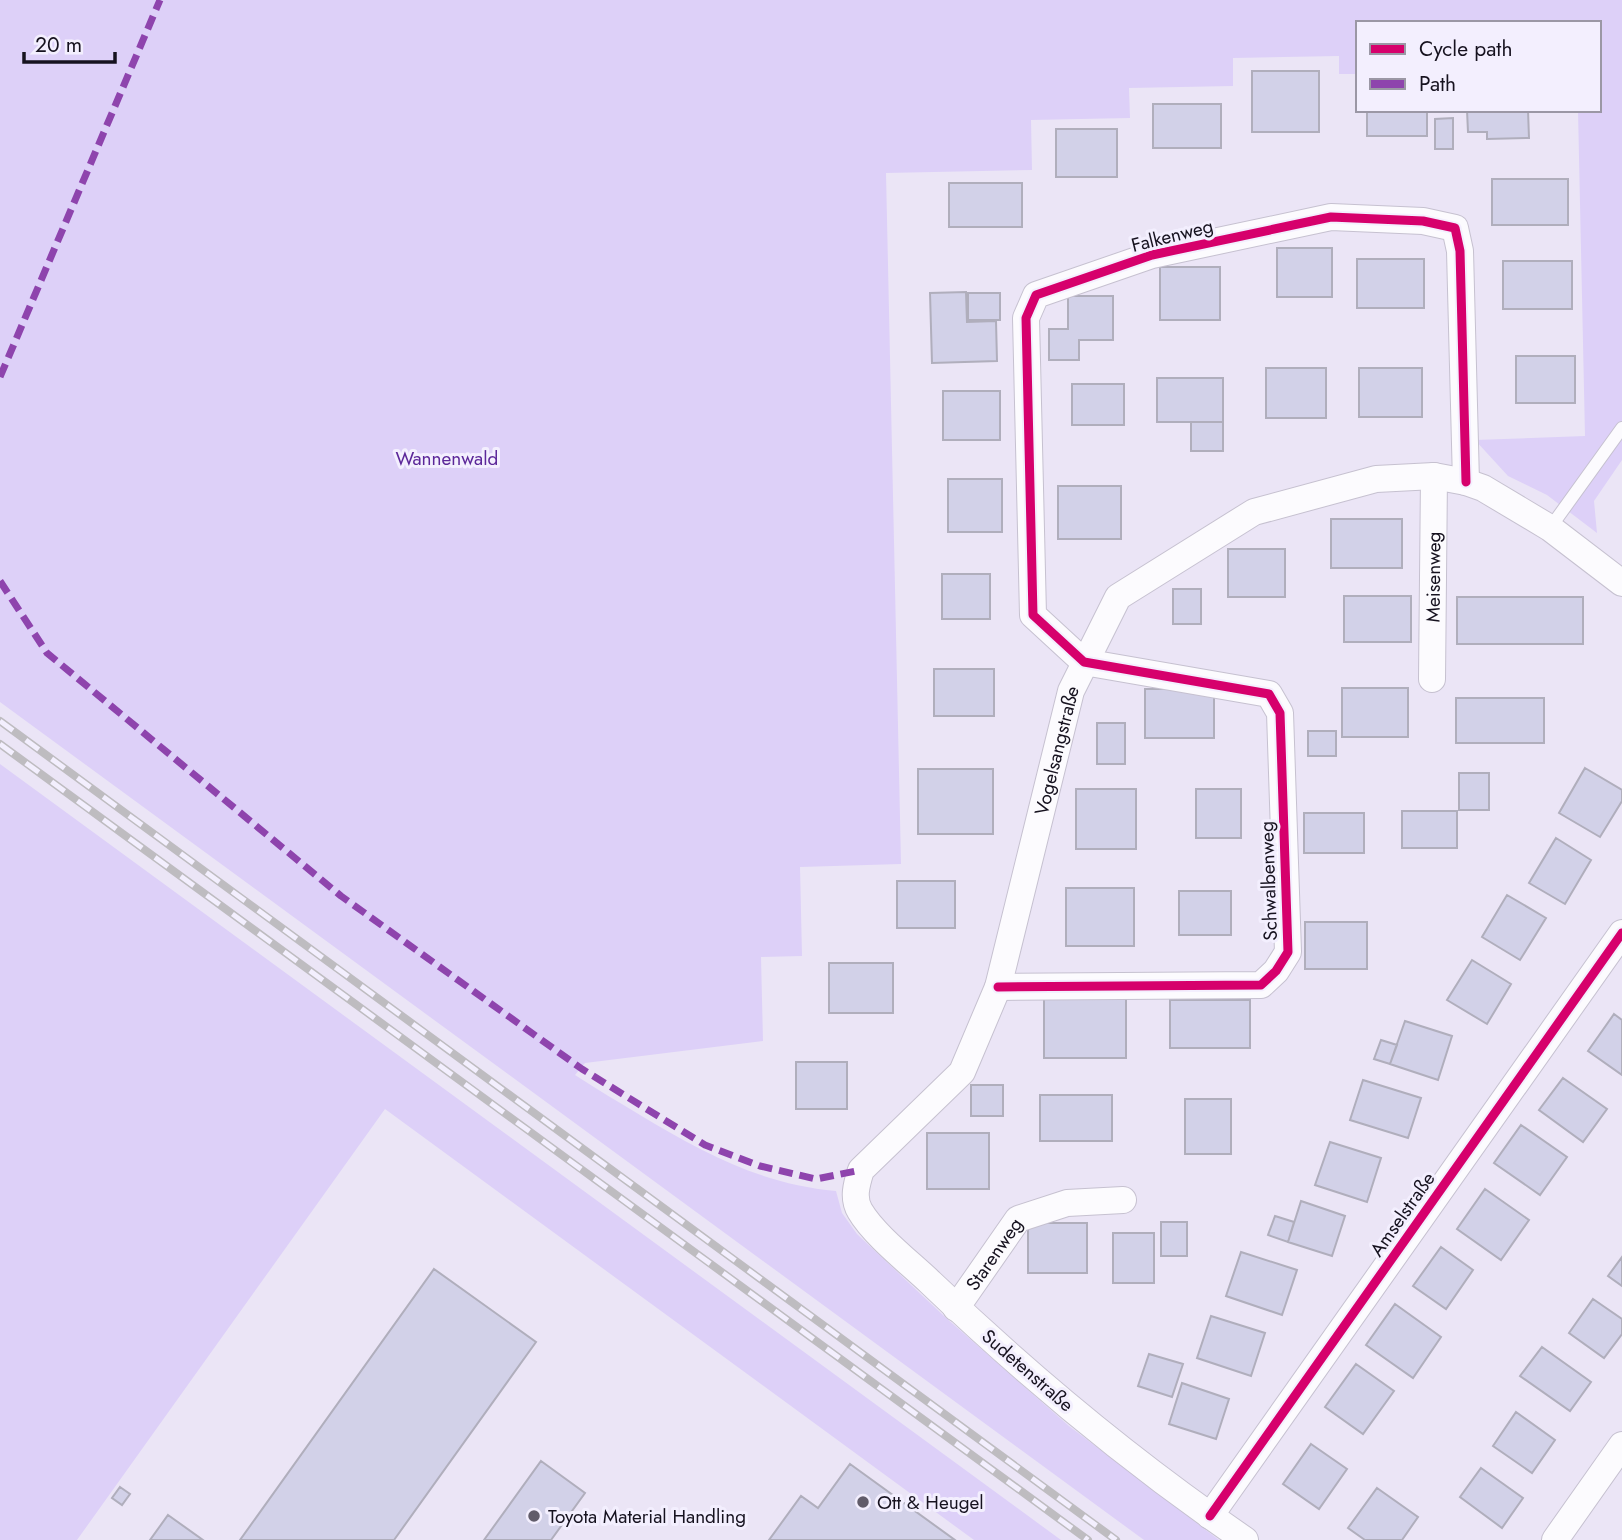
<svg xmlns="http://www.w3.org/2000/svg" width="1622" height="1540" viewBox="0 0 1622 1540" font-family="Jost,sans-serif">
  <rect width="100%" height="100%" fill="#ebe5f6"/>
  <!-- green -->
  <path fill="#ddd0f8" d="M0 0H1622V460L1594 501 1597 533 1547 495 1508 476 1475 440 1585 436 1578 110H1599V23H1358V74H1339V56L1233 58V86L1129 88 1130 118 1031 120 1032 170 886 173 901 864 800 867 802 956 761 957 763 1041 585 1063 575 1075C596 1089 619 1102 640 1115 703 1153 761 1184 836 1191L842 1213 857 1234 945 1317 1069 1426 1219 1540H1144L0 702Z
    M0 764 1061 1540H974L385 1109 77 1540H0Z"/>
  <!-- building -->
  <path fill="#d2d1e8" stroke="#b0aebc" stroke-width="2" d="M1252 71H1319V132H1252Z
    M1153 104H1221V148H1153Z
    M1367 110H1427V136H1367Z
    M1467 110H1528L1529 138 1487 139V132H1468Z
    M1453 118V149H1435V119Z
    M1056 129H1117V177H1056Z
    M1492 179H1568V225H1492Z
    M949 183H1022V227H949Z
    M1277 248H1332V297H1277Z
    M1357 259H1424V308H1357Z
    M1503 261H1572V309H1503Z
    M1160 267H1220V320H1160Z
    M966 292 967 322 996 321 997 361 932 363 930 293Z
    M968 293H1000V320H968Z
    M1068 296H1113V340H1079V360H1049V329H1068Z
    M1516 356H1575V403H1516Z
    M1266 368H1326V418H1266Z
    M1359 368H1422V417H1359Z
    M1157 378H1223V422H1157Z
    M1072 384H1124V425H1072Z
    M943 391H1000V440H943Z
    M1191 422H1223V451H1191Z
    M948 479H1002V532H948Z
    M1058 486H1121V539H1058Z
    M1331 519H1402V568H1331Z
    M1228 549H1285V597H1228Z
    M942 574H990V619H942Z
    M1173 589H1201V624H1173Z
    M1344 596H1411V642H1344Z
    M1457 597H1583V644H1457Z
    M934 669H994V716H934Z
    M1342 688H1408V737H1342Z
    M1145 689H1214V738H1145Z
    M1456 698H1544V743H1456Z
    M1097 723H1125V764H1097Z
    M1308 731H1336V756H1308Z
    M1585 768 1622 790V801L1600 837 1559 813Z
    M918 769H993V834H918Z
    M1459 773H1489V810H1459Z
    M1076 789H1136V849H1076Z
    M1196 789H1241V838H1196Z
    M1402 811H1457V848H1402Z
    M1304 813H1364V853H1304Z
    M1556 838 1591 860 1565 904 1529 883Z
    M897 881H955V928H897Z
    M1066 888H1134V946H1066Z
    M1179 891H1231V935H1179Z
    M1507 895 1546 918 1520 960 1482 937Z
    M1305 922H1367V969H1305Z
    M1472 960 1511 984 1487 1024 1447 1000Z
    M829 963H893V1013H829Z
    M1044 999H1126V1058H1044Z
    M1170 1000H1250V1048H1170Z
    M1614 1014 1622 1020V1075L1588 1051Z
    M1405 1021 1452 1036 1438 1080 1390 1064Z
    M1381 1040 1397 1045 1390 1064 1374 1059Z
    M796 1062H847V1109H796Z
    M1563 1078 1607 1109 1583 1142 1539 1110Z
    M1363 1080 1421 1098 1408 1138 1350 1120Z
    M971 1085H1003V1116H971Z
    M1040 1095H1112V1141H1040Z
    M1185 1099H1231V1154H1185Z
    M1521 1125 1567 1157 1540 1195 1494 1163Z
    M927 1133H989V1189H927Z
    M1330 1142 1381 1158 1367 1202 1315 1185Z
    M1485 1189 1529 1220 1501 1260 1457 1229Z
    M1301 1201 1345 1216 1332 1256 1288 1242Z
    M1275 1216 1294 1222 1288 1242 1268 1235Z
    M1161 1222H1187V1256H1161Z
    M1028 1223H1087V1273H1028Z
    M1113 1233H1154V1283H1113Z
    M1441 1247 1473 1270 1446 1309 1413 1286Z
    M1241 1252 1297 1270 1282 1315 1226 1296Z
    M1622 1257V1286L1608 1276Z
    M434 1269 536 1342 394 1540H240Z
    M1593 1299 1622 1319V1334L1604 1358 1569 1333Z
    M1395 1304 1441 1337 1413 1378 1366 1345Z
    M1211 1316 1265 1333 1251 1376 1197 1358Z
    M1542 1347 1591 1382 1570 1411 1520 1376Z
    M1149 1354 1183 1364 1172 1397 1138 1386Z
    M1356 1364 1394 1391 1363 1434 1325 1407Z
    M1182 1383 1229 1399 1216 1439 1169 1424Z
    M1516 1412 1555 1440 1532 1473 1493 1446Z
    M1311 1444 1347 1469 1319 1509 1283 1484Z
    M541 1461 585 1493 551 1540H484Z
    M850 1464 955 1540H769L801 1496 818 1508Z
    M1481 1468 1523 1498 1502 1528 1460 1497Z
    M120 1487 130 1494 122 1505 112 1498Z
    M1377 1488 1418 1517 1402 1540H1365L1348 1528Z
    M168 1515 203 1540H150Z"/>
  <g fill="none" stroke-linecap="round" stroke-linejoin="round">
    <defs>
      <path id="service" d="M1550 528 1622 428"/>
      <g id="minor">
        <path id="s1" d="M1432 679 1434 476"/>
        <path d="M998 987 1261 985 1276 971 1288 952 1280 713 1269 694 1084 662 1033 615 1026 318 1036 295 1152 255 1331 217 1423 221 1455 228 1460 251 1466 482"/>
        <path id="s2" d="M956 1308 1018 1219 1067 1203 1123 1200"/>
        <path d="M1210 1516 1622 933"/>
        <path id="s3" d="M1245 1540C1134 1464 1028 1376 931 1283 910 1263 874 1235 860 1211 852 1198 857 1183 861 1170L962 1072 998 987 1071 691 1118 597 1254 512 1376 479 1434 476 1466 482 1483 488 1550 528 1622 583"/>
        <path d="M1555 1540 1622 1445"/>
      </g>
    </defs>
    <!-- service casing -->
    <use href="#service" stroke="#c6c1d0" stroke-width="14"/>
    <!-- minor casing -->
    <use href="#minor" stroke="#c6c1d0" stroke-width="28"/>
    <!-- service -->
    <use href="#service" stroke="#fcfbfe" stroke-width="12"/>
    <!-- minor -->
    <use href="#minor" stroke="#fcfbfe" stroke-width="26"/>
    <defs>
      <path id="rail" d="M0 721 1116 1540
        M0 744 1088 1540"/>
    </defs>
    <!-- rail casing -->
    <use href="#rail" stroke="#bebcc0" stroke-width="8"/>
    <!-- rail -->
    <use href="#rail" stroke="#f3effe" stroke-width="5" stroke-dasharray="16" stroke-linecap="butt"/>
    <!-- quiet -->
    <path stroke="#8e44ad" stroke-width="7" stroke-dasharray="14 7" stroke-linecap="butt" d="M0 377 160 0
      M0 581 47 653 341 896 582 1069 705 1145 760 1166 816 1179 861 1170"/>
    <defs>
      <path id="cycleway" d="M998 987 1261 985 1276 971 1288 952 1280 713 1269 694 1084 662 1033 615 1026 318 1036 295 1152 255 1331 217 1423 221 1455 228 1460 251 1466 482
        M1210 1516 1622 933"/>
    </defs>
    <!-- cycleway casing -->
    <use href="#cycleway" stroke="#f3effe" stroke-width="13"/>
    <!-- cycleway -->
    <use href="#cycleway" stroke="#d6006c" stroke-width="9"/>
  </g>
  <!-- markers -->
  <g fill="#615c6a" stroke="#f3effe" stroke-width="2.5">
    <circle cx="863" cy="1502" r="7"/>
    <circle cx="534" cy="1516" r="7"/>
  </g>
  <g text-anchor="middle" stroke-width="6" stroke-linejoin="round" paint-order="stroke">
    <!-- street labels -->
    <g font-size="19" fill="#16121f" stroke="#f3effe">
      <text transform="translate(1172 235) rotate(-14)" y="7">Falkenweg</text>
      <text dy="7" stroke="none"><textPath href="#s1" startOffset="102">Meisenweg</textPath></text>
      <text dy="7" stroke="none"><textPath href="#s3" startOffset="1027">Vogelsangstraße</textPath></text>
      <text transform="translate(1268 881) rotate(-92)" y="7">Schwalbenweg</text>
      <text transform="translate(1402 1214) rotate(-55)" y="7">Amselstraße</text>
      <text dy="7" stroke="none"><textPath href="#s2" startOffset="66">Starenweg</textPath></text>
      <text transform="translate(1028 1370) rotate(41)" y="7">Sudetenstraße</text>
    </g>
    <!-- park labels -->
    <g font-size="19" fill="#5c2799" stroke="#f3effe">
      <text x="447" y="465">Wannenwald</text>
    </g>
    <!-- poi labels -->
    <g font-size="19" fill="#16121f" stroke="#f3effe" text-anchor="start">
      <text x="877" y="1509">Ott &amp; Heugel</text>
      <text x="548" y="1523">Toyota Material Handling</text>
    </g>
  </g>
  <!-- legend -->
  <rect x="1356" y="21" width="245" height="91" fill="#f3effe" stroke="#9b97a5" stroke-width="2"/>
  <rect x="1370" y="44" width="35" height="10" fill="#d6006c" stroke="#9b97a5" stroke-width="2"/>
  <text x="1419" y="56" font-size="21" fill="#16121f">Cycle path</text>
  <rect x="1370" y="79" width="35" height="10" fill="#8e44ad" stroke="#9b97a5" stroke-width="2"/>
  <text x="1419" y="91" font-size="21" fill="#16121f">Path</text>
  <!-- scale -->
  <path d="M24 52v10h91v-10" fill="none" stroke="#16121f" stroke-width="3.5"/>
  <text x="35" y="52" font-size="21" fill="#16121f" stroke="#f3effe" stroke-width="5" paint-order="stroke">20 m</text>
</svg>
